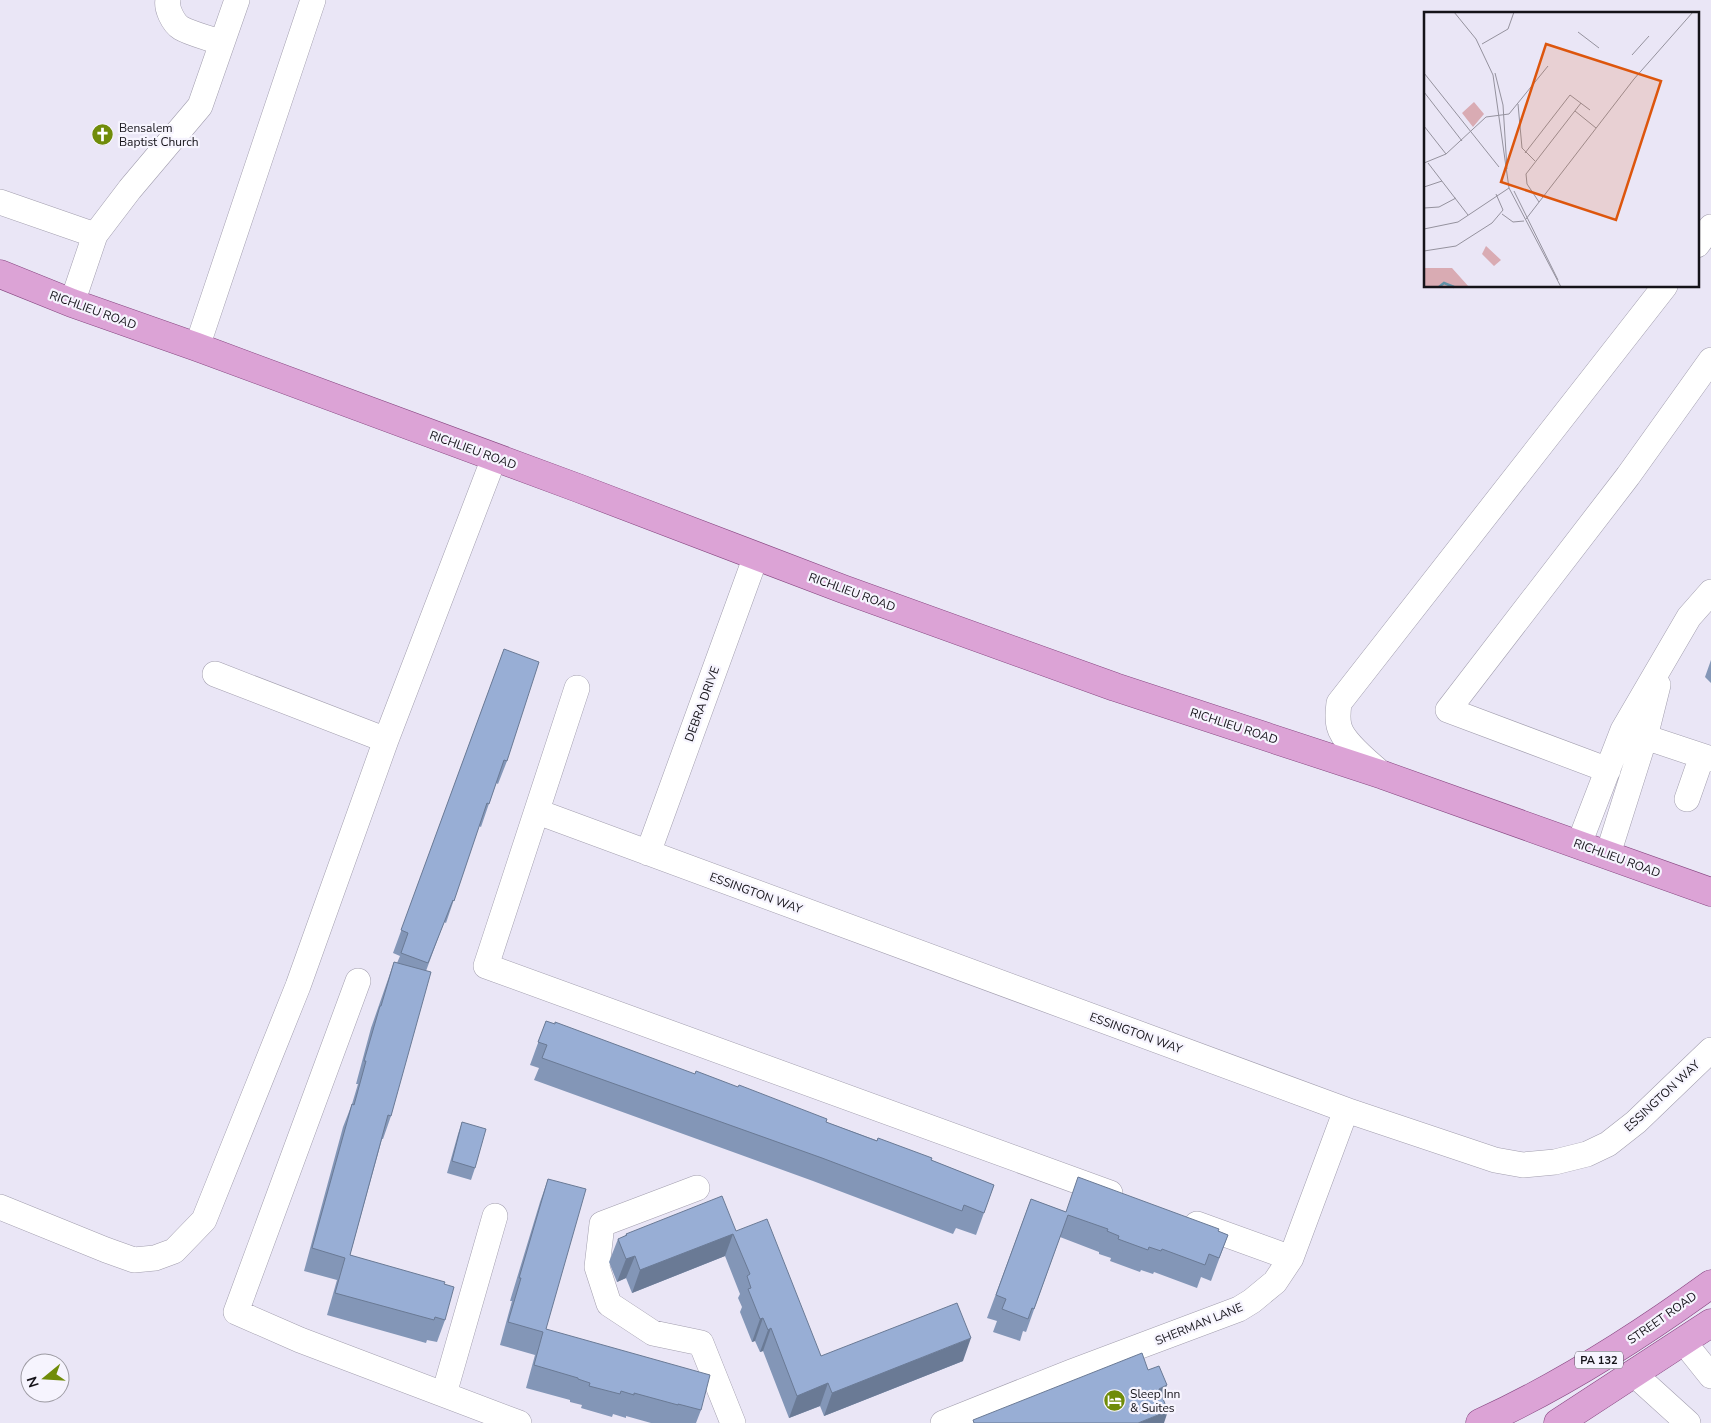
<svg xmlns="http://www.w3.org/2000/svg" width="1711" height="1423" viewBox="0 0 1711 1423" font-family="'Nunito Sans',sans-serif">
  <rect width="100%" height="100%" fill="#eae6f6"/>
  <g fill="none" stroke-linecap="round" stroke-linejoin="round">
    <defs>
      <path id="minor" d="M168 0C166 8 173 23 181 28 191 34 210 38 222 43
        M0 202 95 235
        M1697 245 1711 227
        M72 303 95 235 130 189 200 106 237 0
        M197 347 313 0
        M215 674 386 740
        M577 688 486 966 1110 1193
        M1630 732 1711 759
        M1608 770 1448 710 1628 476 1711 360
        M1383 775C1370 763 1343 743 1339 726 1337 718 1338 711 1339 703L1665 286
        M1687 799 1702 756
        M538 812 1346 1110 1495 1160 1523 1165 1555 1162 1587 1154 1608 1144 1636 1122 1711 1050
        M1579 844 1623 730 1689 617 1711 592
        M648 853 756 556
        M1608 854 1645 737 1658 685
        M358 981 236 1312 300 1340 519 1423
        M697 1188 602 1224 597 1267 609 1304 653 1333 701 1343 733 1423
        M0 1207 106 1250 134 1260 155 1258 174 1251 204 1220 298 986 386 740 494 458
        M1197 1224 1291 1258
        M1683 1341 1711 1376
        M1634 1374 1688 1423
        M444 1394 495 1216
        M943 1423 1071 1372 1239 1309 1252 1301 1275 1282 1291 1258 1346 1110"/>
      <path id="major" d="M0 274 72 303 197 347 578 488 843 589 1115 687 1383 775 1711 892
        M1480 1423C1563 1385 1638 1337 1711 1284
        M1558 1423 1711 1323"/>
    </defs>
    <!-- minor casing -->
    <use href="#minor" stroke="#a29eae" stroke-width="26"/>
    <!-- major casing -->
    <use href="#major" stroke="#874882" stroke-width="29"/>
    <!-- minor -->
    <use href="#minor" stroke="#fff" stroke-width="25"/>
    <!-- major -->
    <use href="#major" stroke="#dca3d6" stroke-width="28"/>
  </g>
  <!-- wall -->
  <path fill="#8396b7" d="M504 649 507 761 498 784 496 783 481 827 479 826 446 923 444 922 426 971 391 1116 383 1139H382L350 1255 444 1284 445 1320 437 1342 427 1340 426 1343 327 1315 337 1280 304 1271 343 1127 352 1104 358 1084H356L371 1028 394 962 397 963 400 956 393 953Z
    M1711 660V683L1705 677Z
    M546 1021 826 1122 931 1160 994 1185 976 1235 956 1228 953 1234 813 1181 534 1080 539 1068 530 1065Z
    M462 1122 475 1168 471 1180 447 1173 458 1134Z
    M548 1179 546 1329 701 1410 696 1423H651L626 1416V1418L613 1414 612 1417 581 1408 582 1405 570 1402V1400L526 1388 535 1355 500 1345 512 1301H510L540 1202Z
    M1031 1199 1066 1212 1218 1231 1228 1235 1211 1281 1201 1277 1197 1288 1154 1272 1153 1274 1141 1270 1140 1272 1110 1261 1111 1258 1099 1254V1252L1060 1237 1026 1332 1023 1331 1020 1341 993 1332 997 1321 987 1318Z
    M736 1231 821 1356 963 1361 824 1416 820 1406 789 1418 763 1351 760 1352 755 1341 752 1342 740 1312 742 1307 738 1298 740 1294 725 1256 632 1293 626 1278 617 1282 609 1262 618 1239 625 1236 626 1234Z"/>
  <!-- shaded-wall -->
  <path fill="#6a7a95" d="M733 1234 725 1256 632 1293 640 1270Z
    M635 1256 626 1278 617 1282 626 1259Z
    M763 1318 755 1341 752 1342 760 1319Z
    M771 1328 763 1351 760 1352 768 1330Z
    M971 1338 963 1361 824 1416 832 1393Z
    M828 1383 820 1406 789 1418 797 1396Z
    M1167 1385 1158 1408 1159 1389Z
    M1168 1411 1164 1423H1138Z"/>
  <!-- building -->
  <path fill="#98aed5" stroke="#6a7a95" d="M504 649 539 662 507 761 504 760 489 804 487 803 454 901 453 900 428 963 401 953 408 933 401 930Z
    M394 962 431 972 391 1116 388 1115 350 1255 445 1282 444 1284 454 1287 445 1320 435 1317 434 1320 335 1293 345 1258 312 1248 352 1104 354 1105 366 1061H364L380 1006H381Z
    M546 1021 555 1024V1022L695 1074 696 1071 738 1087 739 1085 827 1119 826 1122 877 1141 878 1138 932 1158 931 1160 994 1185 984 1213 964 1205 962 1211 822 1158 542 1058 547 1045 538 1042Z
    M462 1122 486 1129 475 1168 452 1161Z
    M1078 1177 1219 1229 1218 1231 1228 1235 1219 1258 1209 1254 1205 1265 1162 1249 1161 1251 1149 1247 1148 1250 1118 1239 1119 1236 1107 1231 1108 1229 1068 1215 1034 1309 1032 1308 1028 1319 1002 1309 1006 1299 996 1295 1031 1199 1066 1212Z
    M548 1179 586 1189 546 1329 710 1375 701 1410 678 1404V1405L634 1393V1395L621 1391 620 1394 589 1386 590 1383 578 1379V1378L534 1365 543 1332 508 1322 521 1278H519Z
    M722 1196 736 1231 767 1219 821 1356 957 1303 971 1338 832 1393 828 1383 797 1396 771 1328 768 1330 763 1318 760 1319 748 1289 751 1288 747 1276 750 1274 733 1234 640 1270 635 1256 626 1259 618 1239 627 1235 626 1234Z
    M1142 1353 1148 1370 1159 1366 1167 1385 1159 1389 1168 1411 1138 1423H974L973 1420Z"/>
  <!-- icons -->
  <defs>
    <symbol id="church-disc" viewBox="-11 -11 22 22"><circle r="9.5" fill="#708c09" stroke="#f6f4fe"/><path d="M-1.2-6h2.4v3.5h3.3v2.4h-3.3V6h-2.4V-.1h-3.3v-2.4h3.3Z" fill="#fff"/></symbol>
    <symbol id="hotel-disc" viewBox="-11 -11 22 22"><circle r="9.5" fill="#708c09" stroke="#f6f4fe"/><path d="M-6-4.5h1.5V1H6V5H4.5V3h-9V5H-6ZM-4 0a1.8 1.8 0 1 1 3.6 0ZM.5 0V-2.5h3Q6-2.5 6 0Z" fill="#fff"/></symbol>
  </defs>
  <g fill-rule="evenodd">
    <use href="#church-disc" x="90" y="122" width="25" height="25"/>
    <use href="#hotel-disc" x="1102" y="1388" width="25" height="25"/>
  </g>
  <g text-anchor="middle" stroke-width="4.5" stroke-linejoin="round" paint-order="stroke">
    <!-- shield labels -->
    <rect fill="#f6f4fe" stroke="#58565e" stroke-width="1" x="1575" y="1351.5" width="48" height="17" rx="4"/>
    <g font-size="11" font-weight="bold" fill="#151319">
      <text x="1599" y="1364">PA 132</text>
    </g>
    <!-- poi labels -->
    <g font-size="12" fill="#151319" stroke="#f6f4fe" text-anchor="start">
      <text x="119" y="132">Bensalem<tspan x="119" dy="14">Baptist Church</tspan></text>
      <text x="1130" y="1398">Sleep Inn<tspan x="1130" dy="14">&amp; Suites</tspan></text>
    </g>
    <!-- street labels -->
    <g font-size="12" fill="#151319" stroke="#f6f4fe">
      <text transform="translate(93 310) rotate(20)" y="4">RICHLIEU ROAD</text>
      <text transform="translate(473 450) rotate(20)" y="4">RICHLIEU ROAD</text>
      <text transform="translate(852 592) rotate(20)" y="4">RICHLIEU ROAD</text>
      <text transform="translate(702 704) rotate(-70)" y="4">DEBRA DRIVE</text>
      <text transform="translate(1234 726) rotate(18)" y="4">RICHLIEU ROAD</text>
      <text transform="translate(1617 858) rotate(20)" y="4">RICHLIEU ROAD</text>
      <text transform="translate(756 893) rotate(20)" y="4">ESSINGTON WAY</text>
      <text transform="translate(1136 1033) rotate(20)" y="4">ESSINGTON WAY</text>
      <text transform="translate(1662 1096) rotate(-43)" y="4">ESSINGTON WAY</text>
      <text transform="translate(1662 1318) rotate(-35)" y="4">STREET ROAD</text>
      <text transform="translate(1199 1324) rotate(-22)" y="4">SHERMAN LANE</text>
    </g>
  </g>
  <!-- overview -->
  <g transform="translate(1424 12)">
    <rect width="275" height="275" fill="#eae6f6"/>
    <path d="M50 90 60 102 49 115 38 101ZM62 234 77 248 70 254 58 242ZM0 256H28L45 275H0Z" fill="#d9abb3"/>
    <path fill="none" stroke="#6292a8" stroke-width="2.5" d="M15 275 20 271 30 275"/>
    <path fill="none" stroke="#95929e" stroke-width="1" d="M30 0 52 27 69 63 85 176 137 275M154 20 175 36M58 32 84 17 90 0M208 43 225 24M0 61 75 155M71 61 79 93 83 157M0 80 38 129M94 92 98 136 111 149M151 99 172 116M0 114 22 142M101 141 146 83 166 98M0 151 22 142 62 105 85 102 124 54M4 151 44 203M0 175 18 169M90 179 134 268M115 190 103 172 102 162 157 91M0 196 15 195 32 186M78 202 89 210 100 209M102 207 210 67 269 0M0 217 34 210 85 176M0 239 32 234 68 211 79 198 72 182"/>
    <path fill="#dd560d" fill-opacity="0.15" stroke="#dd560d" stroke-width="2.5" d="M122 32 237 69 192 208 77 170Z"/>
    <rect width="275" height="275" fill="none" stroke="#151319" stroke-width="2.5"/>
  </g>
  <!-- north arrow -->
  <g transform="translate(45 1378) rotate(252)"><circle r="24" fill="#f6f4fe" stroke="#9c9aa2"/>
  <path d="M0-4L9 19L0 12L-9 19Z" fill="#708c09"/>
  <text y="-8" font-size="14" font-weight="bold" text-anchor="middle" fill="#151319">N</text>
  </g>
</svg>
